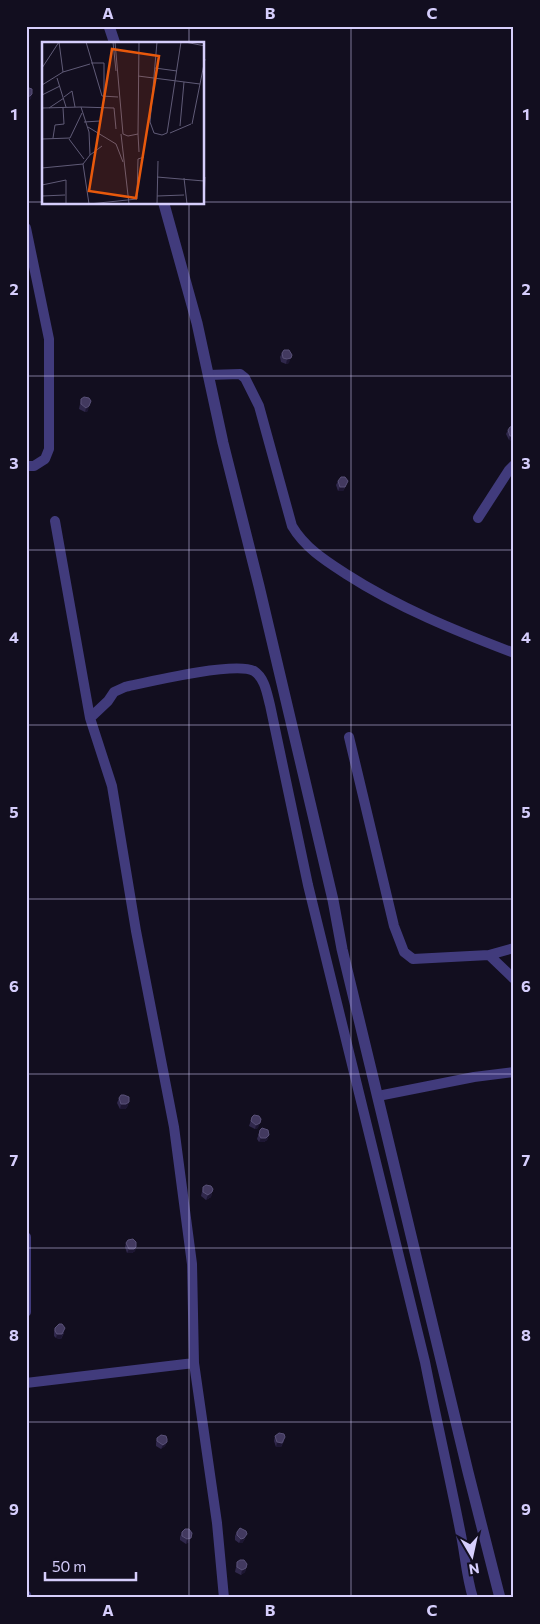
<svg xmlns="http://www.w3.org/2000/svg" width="540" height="1624" viewBox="0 0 540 1624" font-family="Commissioner,sans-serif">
  <rect width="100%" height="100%" fill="#120e1f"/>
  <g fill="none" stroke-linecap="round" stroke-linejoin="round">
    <!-- minor -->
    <path stroke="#413b7c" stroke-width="10" d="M26 228 49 339V449L45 459 34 466H26
      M208 375 240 374 245 378 259 406 292 526C305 548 326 561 346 574 399 608 456 631 514 653
      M478 518 509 470 514 465
      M55 521 90 718
      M349 737 394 926 404 952 413 959 489 955 514 948
      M489 955 514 979
      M378 1096 474 1077 514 1072
      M26 1237V1312
      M26 1383 194 1363
      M26 1595 27 1598
      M224 1598 217 1523 194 1363 192 1264 174 1127 136 931 112 786 90 718 108 701 114 692 125 687C148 682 235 661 254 671 265 678 267 694 270 705L308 885 425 1362C436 1418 449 1474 460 1530 465 1553 466 1576 473 1598"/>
    <!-- tertiary -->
    <path stroke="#413b7c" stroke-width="11" d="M109 26 115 44
      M164 204 197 323 223 443 259 586 333 900 342 949 468 1472 500 1598"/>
  </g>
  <!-- wall -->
  <path fill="#30284c" d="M284 350 289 363 286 364 281 362 280 357 282 353Z
    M81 399 88 411 85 412 79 409Z
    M508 430 514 441 509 440 506 434Z
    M338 481 346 486 343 491H338L336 485Z
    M119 1098 129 1102 127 1107 125 1109H120L117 1103Z
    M252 1117 258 1128 255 1129 249 1126Z
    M260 1130 269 1135 267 1140 264 1142H259L257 1139Z
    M203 1187 212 1192 211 1197 206 1200 201 1196Z
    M126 1243 136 1247 135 1251 132 1253H127L125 1247Z
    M55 1328 64 1333 61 1339 56 1338 54 1336V1332Z
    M275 1436 284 1441 281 1447H276L274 1441Z
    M157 1438 167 1442 165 1446 161 1449 156 1446V1443Z
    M185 1529 189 1542 186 1544 180 1540V1537L182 1532Z
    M237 1532 245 1539 242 1543H239L235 1540V1536Z
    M237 1562 246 1568 245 1572 241 1575 235 1572Z"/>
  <!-- shaded-wall -->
  <path fill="#1d1632" d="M32 94 31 99 28 101H26V97Z
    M292 355 289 363 286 364 287 359Z
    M89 406 88 411 85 412 86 408Z
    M510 436H514V441L509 440Z
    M348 481 343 491H338L340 487Z
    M129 1102 127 1107 125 1109H120L121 1104Z
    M260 1123 258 1128 255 1129 256 1125Z
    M269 1135 267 1140 264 1142H259L261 1138Z
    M212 1192 211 1197 206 1200 208 1195Z
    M136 1247 135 1251 132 1253H127L129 1249Z
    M65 1328 61 1339 56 1338 57 1334Z
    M285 1437 281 1447H276L277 1442Z
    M167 1442 165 1446 161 1449 163 1445Z
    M247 1534 245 1539 242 1543H239L241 1539Z
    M191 1538 189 1542 186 1544 187 1539Z
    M246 1568 245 1572 241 1575 242 1570Z"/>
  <!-- building -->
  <path fill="#42395f" stroke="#595178" d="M26 87 32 89V94L30 96 26 97Z
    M284 350H289L292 355 291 358 287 359 283 358 282 353Z
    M84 397 89 398 91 401 89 406 86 408 81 404V399Z
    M513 426 514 436H510L508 430 510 427Z
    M341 477H345L348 481 345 487H340L338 481Z
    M121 1095H124L129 1097V1102L126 1104H121L119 1098Z
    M254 1115 259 1116 261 1119 260 1123 256 1125 251 1121 252 1117Z
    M262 1128 268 1130 269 1135 266 1138H261L259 1135 260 1130Z
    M206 1185 211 1186 213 1189 212 1192 208 1195 203 1192V1187Z
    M133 1239 136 1242V1247L134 1249H129L126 1243 128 1240Z
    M59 1324H62L65 1328 62 1334H57L55 1331V1328Z
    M279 1433 284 1434 285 1437 282 1443 277 1442 275 1436Z
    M161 1435 166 1436 167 1439V1442L163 1445 157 1441V1438Z
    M240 1528 246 1531 247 1534 244 1538 241 1539 237 1535V1532Z
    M185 1529H189L192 1533 191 1538 187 1539 182 1536V1532Z
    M240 1560H244L247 1564 246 1568 242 1570 237 1567V1562Z"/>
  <!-- grid -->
  <path fill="none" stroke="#d6cefc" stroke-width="1" stroke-opacity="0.55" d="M189 26V44M351 26V1598M26 202H44M204 202H514M189 204V1598M26 376H514M26 550H514M26 725H514M26 899H514M26 1074H514M26 1248H514M26 1422H514"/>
  <!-- overview -->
  <g transform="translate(42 42)">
    <rect width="162" height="162" fill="#120e1f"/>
    <path fill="none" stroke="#605b77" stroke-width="1" d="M44 0 60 54 76 55M71 0 74 29M73 0 81 92 86 94 96 92 97 0M115 0 108 80 112 91 120 93 125 91 126 85 139 0M143 0 163 4M49 21H62V55M0 26 17 0M113 26 135 29M21 30 48 22M96 34 158 42M15 36 24 65M0 43 21 30 17 0M0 53 18 44M22 55 30 49 33 65M0 66 39 65M7 66 22 56M42 80 58 79M150 82 163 17M138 84 142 40M46 85 74 102 81 120M128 91 149 82M79 92 87 162M96 92 97 110M11 96 13 83 22 82 21 66M0 97 28 96 40 71M27 97 42 117M48 113 60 104M0 126 41 122M115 135 162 139M142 136 145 162M0 143 24 138V162M0 154 23 153M115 154 142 153M47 162 41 122 48 113 47 90 39 65 72 66 74 87M47 162 95 157 96 117 102 115M115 162 116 119M162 162 163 135"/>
    <path fill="#e8590c" fill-opacity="0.15" stroke="#e8590c" stroke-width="2.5" d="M70 7 117 14 94 156 47 149Z"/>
    <rect width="162" height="162" fill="none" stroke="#d6cefc" stroke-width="2.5"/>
  </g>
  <!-- border -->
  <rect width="540" height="1624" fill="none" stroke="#120e1f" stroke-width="55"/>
  <!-- north arrow -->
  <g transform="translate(472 1556) rotate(171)" stroke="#120e1f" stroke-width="4" paint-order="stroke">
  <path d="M0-4L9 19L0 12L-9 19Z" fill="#d6cefc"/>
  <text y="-8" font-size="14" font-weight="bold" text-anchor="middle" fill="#d6cefc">N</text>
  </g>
  <!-- scale -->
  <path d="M45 1572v8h91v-8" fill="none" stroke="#d6cefc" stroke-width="2.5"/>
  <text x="52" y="1572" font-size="15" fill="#d6cefc" stroke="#120e1f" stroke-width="4" paint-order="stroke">50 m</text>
  <rect x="28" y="28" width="484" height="1568" fill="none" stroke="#d6cefc" stroke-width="2"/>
  <g font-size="16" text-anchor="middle" font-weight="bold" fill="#d6cefc">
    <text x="108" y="19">A</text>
    <text x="270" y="19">B</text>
    <text x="432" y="19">C</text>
    <text x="14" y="120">1</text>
    <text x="526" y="120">1</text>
    <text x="14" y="295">2</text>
    <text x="526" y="295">2</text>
    <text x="14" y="469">3</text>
    <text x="526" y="469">3</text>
    <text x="14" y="643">4</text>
    <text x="526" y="643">4</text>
    <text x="14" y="818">5</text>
    <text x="526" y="818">5</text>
    <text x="14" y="992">6</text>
    <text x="526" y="992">6</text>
    <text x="14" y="1166">7</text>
    <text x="526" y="1166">7</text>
    <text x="14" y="1341">8</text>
    <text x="526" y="1341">8</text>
    <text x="14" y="1515">9</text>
    <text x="526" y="1515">9</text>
    <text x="108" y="1616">A</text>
    <text x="270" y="1616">B</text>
    <text x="432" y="1616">C</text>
  </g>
</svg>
